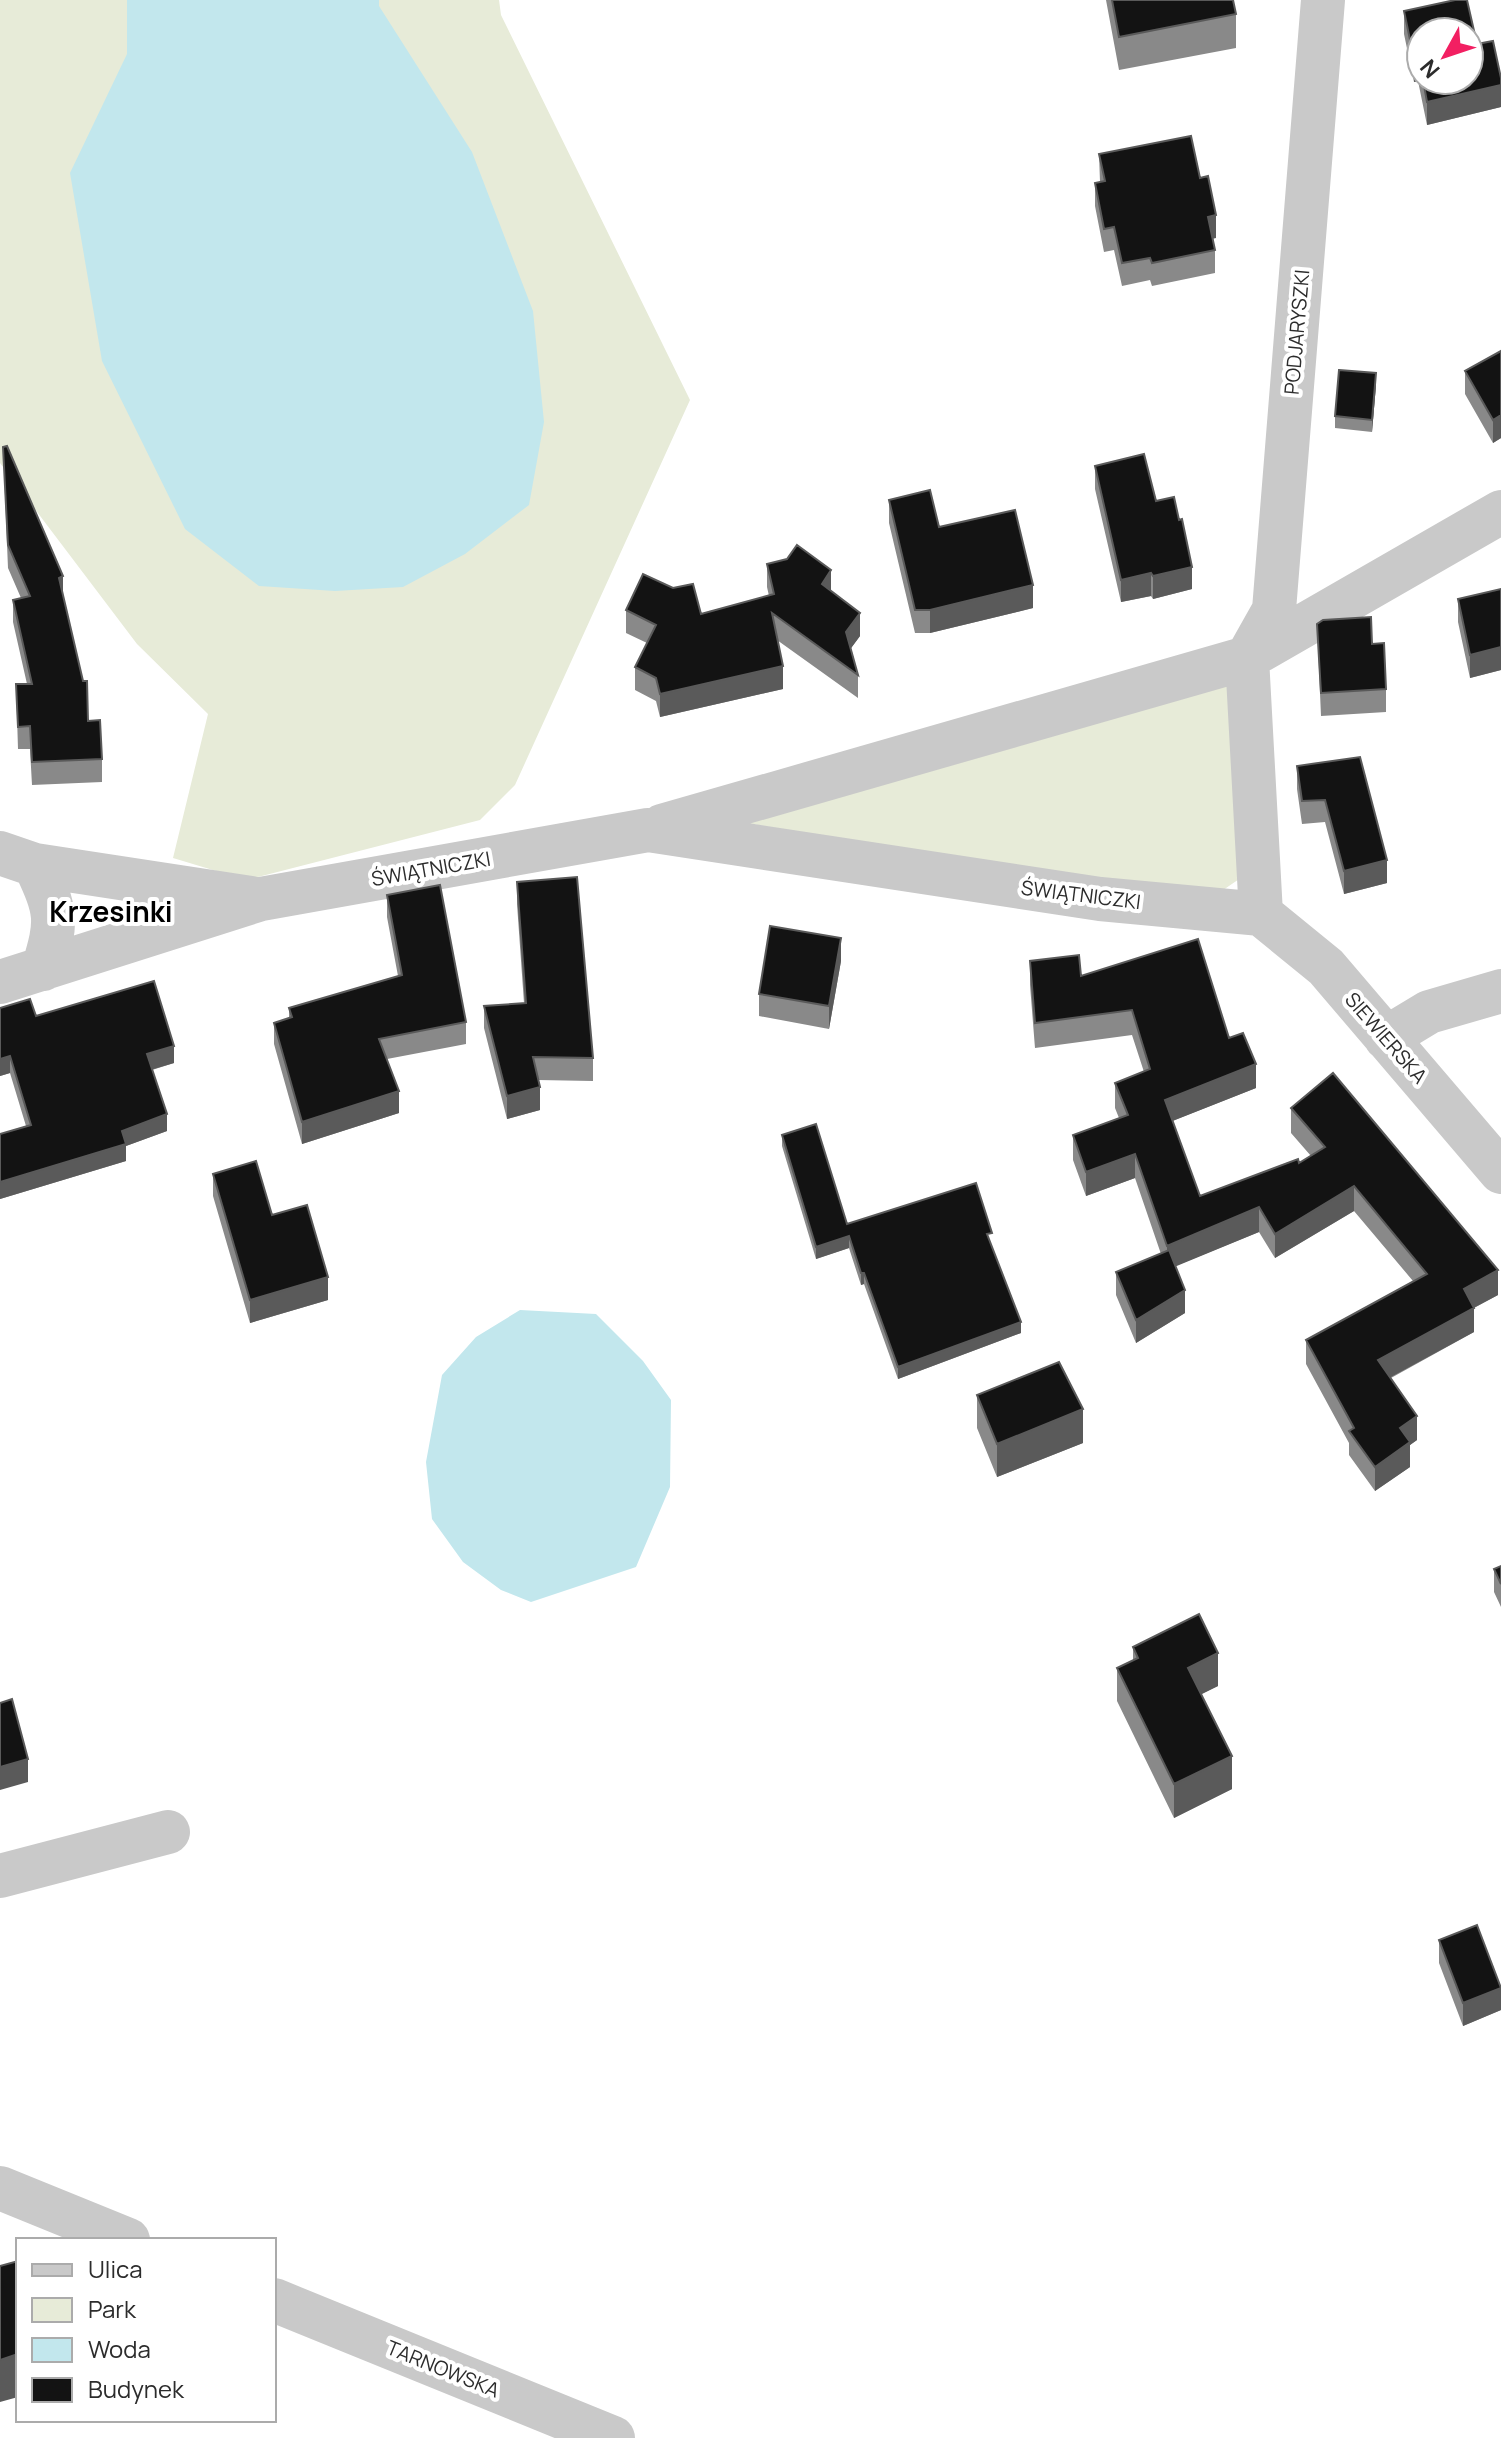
<svg xmlns="http://www.w3.org/2000/svg" width="1501" height="2438" viewBox="0 0 1501 2438" font-family="Manrope,sans-serif">
  <rect width="100%" height="100%" fill="#fff"/>
  <!-- green -->
  <path fill="#e7ebd8" d="M0 0H499L501 15 690 400 515 785 480 820 246 880 173 858 208 714 137 644 0 463Z
    M1230 683 1248 873 1207 901 728 820Z"/>
  <!-- water -->
  <path fill="#c2e7ed" d="M127 0H379V6L472 152 533 311 544 422 529 505 465 554 403 587 335 591 259 586 185 529 102 361 70 173 127 54Z
    M520 1310 596 1314 643 1361 671 1400 670 1487 636 1567 531 1602 501 1590 463 1562 432 1519 426 1462 442 1375 476 1337Z"/>
  <g fill="none" stroke-linecap="round" stroke-linejoin="round">
    <!-- minor -->
    <path stroke="#c9c9c9" stroke-width="44" d="M1247 658 1274 610 1323 0
      M1247 658 1261 914
      M662 826 1247 658 1501 512
      M0 853 35 865 251 898
      M35 865C57 912 58 920 43 969
      M1261 914 1326 967 1501 1172
      M0 982 261 899 648 830 1100 899 1261 914
      M1386 1038 1429 1012 1501 991
      M0 1876 168 1832"/>
    <!-- tertiary -->
    <path stroke="#c9c9c9" stroke-width="44" d="M0 2188 128 2240
      M274 2300 613 2438"/>
  </g>
  <!-- wall -->
  <path fill="#898989" fill-rule="evenodd" d="M1106 0H1233L1236 14V48L1119 70Z
    M1404 11 1477 44 1501 78V107L1427 125 1418 81 1414 82 1404 34ZM1421 32 1469 80H1421Z
    M1099 154 1200 178 1216 238H1213L1215 250V273L1152 286 1150 280 1122 286 1114 250 1104 252 1095 206V183L1100 182Z
    M1501 351V438L1493 443 1465 394V371Z
    M1376 385 1372 432 1335 428V416Z
    M3 447 63 596 88 721 102 759V782L32 785 30 749H18L16 684H27L13 622V600L21 598 8 568Z
    M1095 466 1156 501 1192 589 1153 599 1151 596 1121 602 1095 489Z
    M889 500 939 527 1033 608 930 633H915L889 523Z
    M767 564 831 591 860 636 851 648 858 675V698L777 640 783 689 660 717 656 701 635 690V667L647 643 626 633V610L701 614 769 596 767 587Z
    M1501 589V670L1470 678 1458 622V599Z
    M1317 624 1372 644 1386 689V712L1321 716Z
    M1360 757 1387 883 1344 894 1325 822 1302 824 1297 789V766Z
    M517 882 593 1058V1081L538 1080 540 1110 507 1119 484 1028V1006L524 1003 517 904Z
    M387 895 466 1022V1044L387 1059 399 1113 302 1144 274 1044V1023L289 1018V1008L398 976 387 917Z
    M841 961 829 1029 759 1016V994Z
    M1030 961 1081 976 1229 1038 1256 1088 1172 1121 1200 1196 1299 1163 1311 1156 1291 1133V1108L1498 1295 1474 1308V1332L1391 1378 1417 1440 1410 1445V1467L1375 1491 1349 1455V1443L1306 1364V1340L1413 1281 1354 1211 1275 1258 1259 1232 1175 1266 1185 1313 1136 1343 1116 1295V1272L1161 1254 1135 1178 1086 1196 1073 1160V1135L1119 1118 1115 1108V1083L1144 1072 1132 1035 1035 1048 1030 985Z
    M0 1008 36 1016 174 1063 152 1070 167 1131 126 1146V1161L0 1199V1134L26 1126 10 1073 0 1076Z
    M782 1135 847 1224 991 1244 1021 1333 898 1379 864 1284 861 1285 849 1248 816 1259 782 1146Z
    M213 1174 328 1300 250 1323 213 1196Z
    M977 1395 1083 1443 997 1477 977 1428Z
    M1501 1566V1607L1494 1592V1569Z
    M1133 1647 1218 1686 1201 1694 1232 1789 1174 1818 1117 1701V1668L1133 1660Z
    M1439 1940 1501 2010 1463 2026 1439 1963Z"/>
  <!-- shaded-wall -->
  <path fill="#5a5a5a" d="M1418 58V81L1414 82V59Z
    M1501 85V107L1427 125V102Z
    M1216 215V238L1208 240V217Z
    M1376 373V385L1372 432V420Z
    M1501 415V438L1493 443V420Z
    M1192 567V589L1153 599V576Z
    M831 570V593L822 584Z
    M1151 573V596L1121 602V580Z
    M63 576V599L59 578Z
    M1033 585V608L930 633V610Z
    M860 613V636L846 655V632Z
    M1501 647V670L1470 678V655Z
    M783 666V689L660 717V694Z
    M1387 860V883L1344 894V871Z
    M841 938V961L829 1029V1006Z
    M174 1046V1063L147 1071V1054Z
    M10 1056V1073L0 1076V1059Z
    M1256 1064V1088L1165 1124V1100Z
    M540 1087V1110L507 1119V1096Z
    M399 1091V1113L302 1144V1122Z
    M167 1114V1131L126 1146V1161L0 1199V1182L122 1131Z
    M1135 1154V1178L1086 1196V1172Z
    M1354 1186V1211L1275 1258V1234Z
    M1259 1207V1232L1167 1270V1246Z
    M849 1236V1248L816 1259V1247Z
    M1498 1270V1295L1464 1313V1289Z
    M861 1273H864V1284L861 1285Z
    M328 1277V1300L250 1323V1300Z
    M1185 1290V1313L1136 1343V1320Z
    M1474 1308V1332L1378 1384V1360Z
    M1021 1322V1333L898 1379V1367Z
    M1083 1409V1443L997 1477V1444Z
    M1417 1416V1440L1410 1445V1467L1375 1491V1467L1400 1428Z
    M1218 1653V1686L1188 1701V1668Z
    M1232 1756V1789L1174 1818V1784Z
    M28 1759V1782L0 1790V1767Z
    M1501 1988V2010L1463 2026V2003Z
    M18 2354V2397L0 2402V2360Z"/>
  <!-- building -->
  <path fill="#131313" stroke="#5a5a5a" stroke-width="2" d="M1112 0H1233L1236 14 1119 37Z
    M1455 0H1467L1477 44 1493 41 1501 78V85L1427 102 1423 80H1469V32H1421V72L1418 58 1414 59 1404 11Z
    M1191 136 1200 178 1208 176 1216 215 1208 217 1215 250 1152 263 1150 258 1122 263 1114 227 1104 229 1095 183 1105 181 1099 154Z
    M1501 351V415L1493 420 1465 371Z
    M1339 370 1376 373 1372 420 1335 416Z
    M7 446 63 576 59 578 83 681H87L88 721 100 720 102 759 32 762 30 726 18 727 16 684H32L13 600 30 596 8 545 3 447Z
    M1144 454 1156 501 1174 497 1179 520 1182 519 1192 567 1153 576 1151 573 1121 580 1095 466Z
    M930 490 939 527 1015 510 1033 585 930 610H915L889 500Z
    M797 545 831 570 822 584 860 613 846 632 858 675 772 613 783 666 660 694 656 678 635 667 656 625 626 610 643 574 673 588 693 584 701 614 774 594 767 564 787 559Z
    M1501 589V647L1470 655 1458 599Z
    M1371 617 1372 644 1384 643 1386 689 1321 693 1317 624 1323 620Z
    M1360 757 1387 860 1344 871 1325 800 1302 801 1297 766Z
    M577 877 593 1058 533 1057 540 1087 507 1096 484 1006 526 1003 517 882Z
    M440 885 466 1022 379 1039 399 1091 302 1122 274 1023 292 1017 289 1008 402 975 387 895Z
    M770 926 841 938 829 1006 759 994Z
    M1198 939 1229 1038 1243 1033 1256 1064 1165 1100 1200 1196 1298 1159 1299 1163 1325 1147 1291 1108 1333 1073 1498 1270 1464 1289 1474 1308 1378 1360 1417 1416 1400 1428 1410 1442 1375 1467 1349 1431 1354 1428 1306 1340 1427 1274 1354 1186 1275 1234 1259 1207 1167 1246 1135 1154 1086 1172 1073 1135 1128 1115 1115 1083 1150 1069 1132 1010 1035 1023 1030 961 1079 955 1081 976Z
    M154 981 174 1046 147 1054 167 1114 122 1131 126 1144 0 1182V1134L31 1125 10 1056 0 1059V1008L30 999 36 1016Z
    M816 1124 847 1224 976 1183 992 1233 987 1234 1021 1322 898 1367 864 1273H861L849 1236 816 1247 782 1135Z
    M256 1161 272 1215 307 1205 328 1277 250 1300 213 1174Z
    M1169 1250 1185 1290 1136 1320 1116 1272Z
    M1059 1362 1083 1409 997 1444 977 1395Z
    M1501 1566V1584L1494 1569Z
    M1199 1614 1218 1653 1188 1668 1232 1756 1174 1784 1117 1668 1138 1658 1133 1647Z
    M12 1699 28 1759 0 1767V1703Z
    M1477 1925 1501 1988 1463 2003 1439 1940Z
    M18 2261V2354L0 2360V2266Z"/>
  <g text-anchor="middle" stroke-width="8" stroke-linejoin="round" paint-order="stroke">
    <!-- street labels -->
    <g font-size="20" fill="#2c2c2c" stroke="#fff">
      <text transform="translate(1297 332) rotate(-85)" y="7">PODJARYSZKI</text>
      <text transform="translate(431 869) rotate(-10)" y="7">ŚWIĄTNICZKI</text>
      <text transform="translate(1081 895) rotate(7)" y="7">ŚWIĄTNICZKI</text>
      <text transform="translate(1386 1038) rotate(49)" y="7">SIEWIERSKA</text>
      <text transform="translate(443 2369) rotate(22)" y="7">TARNOWSKA</text>
    </g>
    <!-- district labels -->
    <g font-size="28" font-weight="bold" fill="#000" stroke="#fff">
      <text x="111" y="922">Krzesinki</text>
    </g>
  </g>
  <!-- legend -->
  <rect x="16" y="2238" width="260" height="184" fill="#ffffff" stroke="#ababab" stroke-width="2"/>
  <rect x="32" y="2264" width="40" height="12" fill="#c9c9c9" stroke="#ababab" stroke-width="2"/>
  <text x="88" y="2278" font-size="24" fill="#2c2c2c">Ulica</text>
  <rect x="32" y="2298" width="40" height="24" fill="#e7ebd8" stroke="#ababab" stroke-width="2"/>
  <text x="88" y="2318" font-size="24" fill="#2c2c2c">Park</text>
  <rect x="32" y="2338" width="40" height="24" fill="#c2e7ed" stroke="#ababab" stroke-width="2"/>
  <text x="88" y="2358" font-size="24" fill="#2c2c2c">Woda</text>
  <rect x="32" y="2378" width="40" height="24" fill="#131313" stroke="#ababab" stroke-width="2"/>
  <text x="88" y="2398" font-size="24" fill="#2c2c2c">Budynek</text>
  <!-- north arrow -->
  <g transform="translate(1445 56) rotate(230)"><circle r="38" fill="#ffffff" stroke="#ababab" stroke-width="2"/>
  <path d="M0-6L14 30L0 20L-14 30Z" fill="#f21f62"/>
  <text y="-12" font-size="22" font-weight="bold" text-anchor="middle" fill="#2c2c2c">N</text>
  </g>
</svg>
